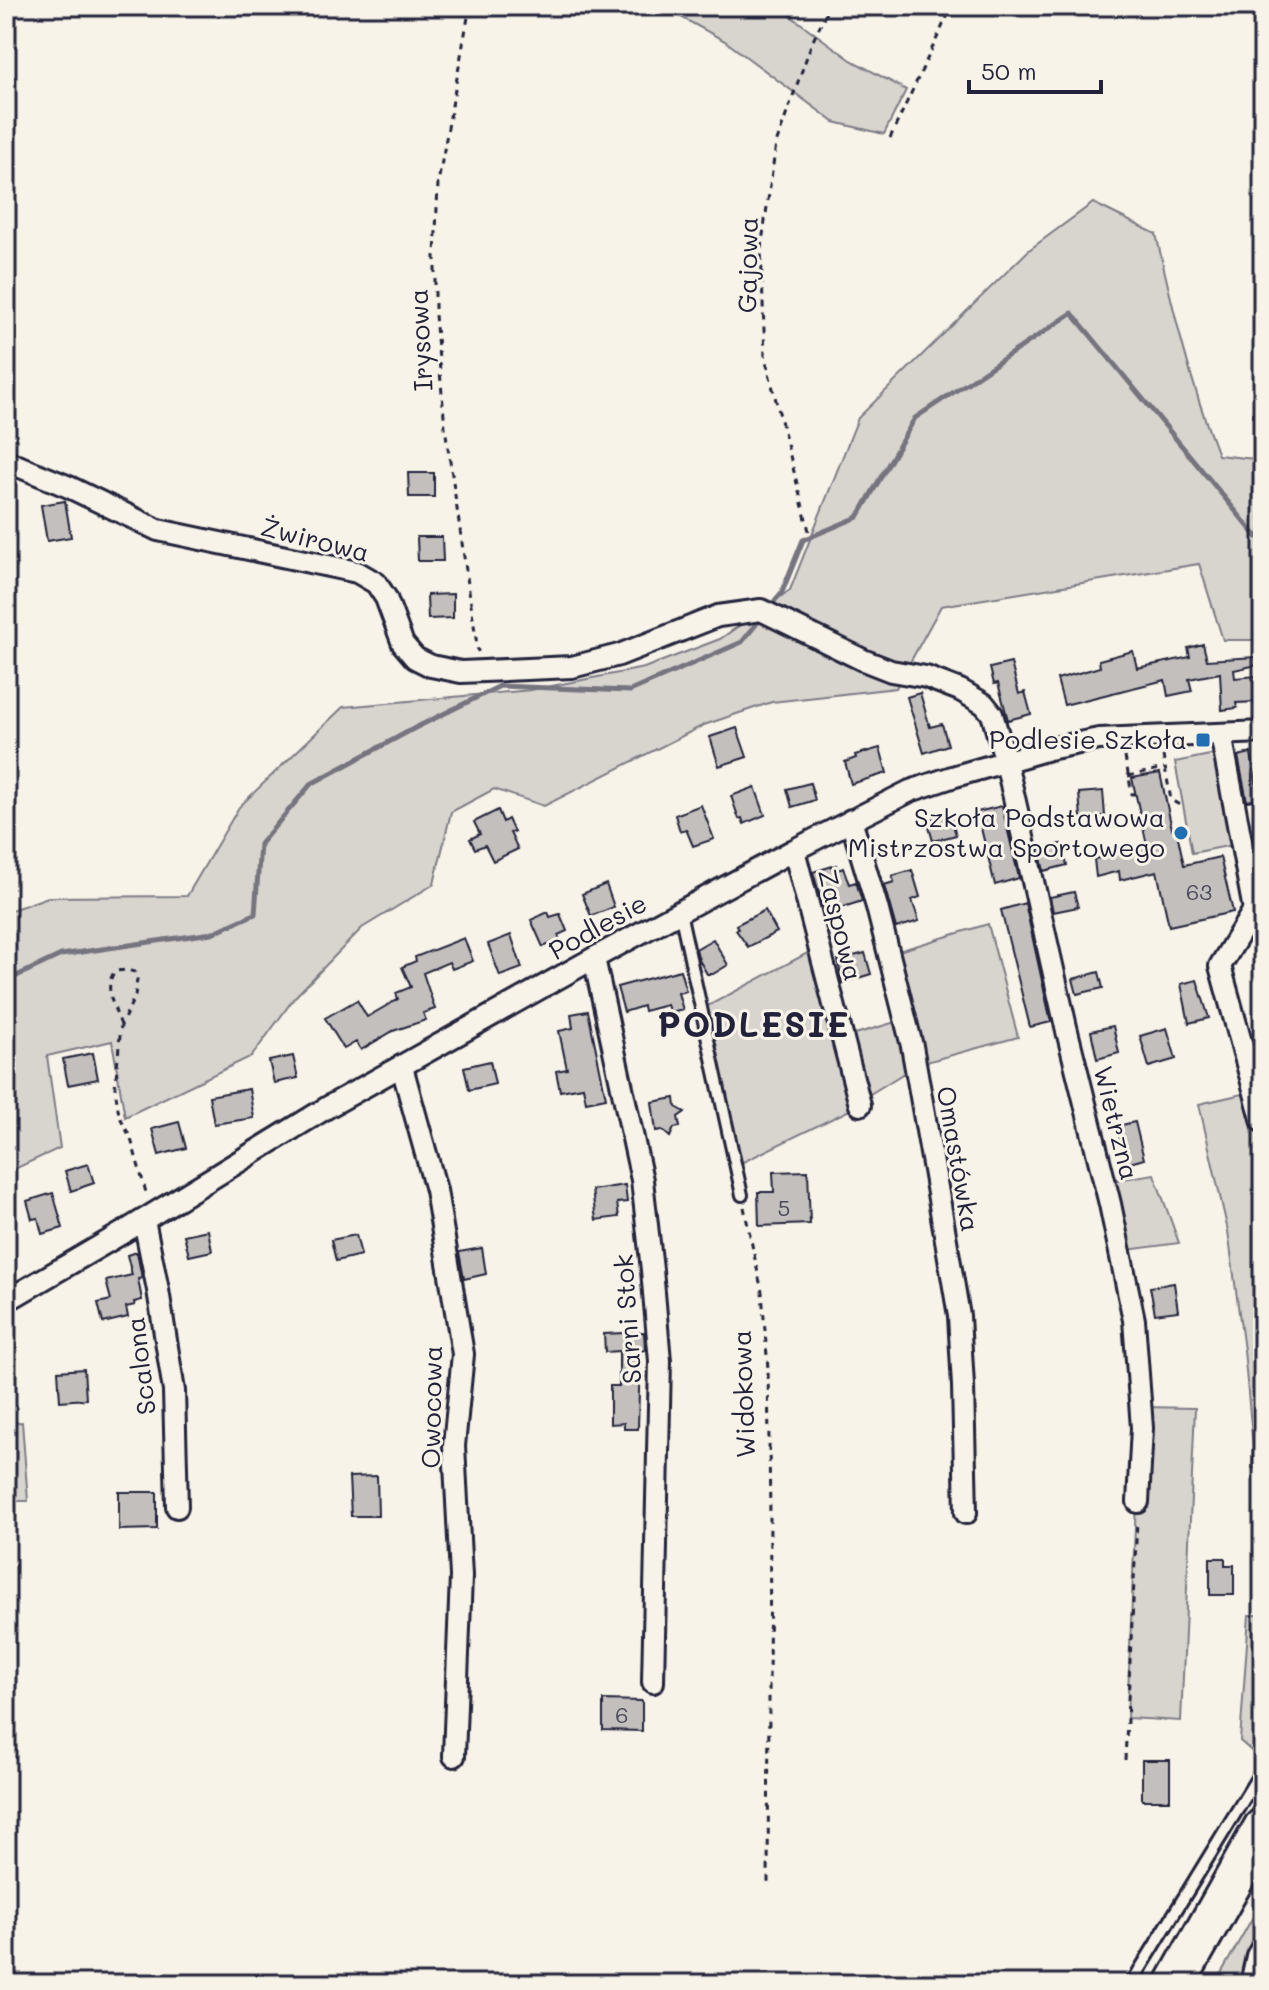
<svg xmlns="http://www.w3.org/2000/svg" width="1269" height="1990" viewBox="0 0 1269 1990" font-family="Mali,sans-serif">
  <rect width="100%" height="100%" fill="#f7f3e8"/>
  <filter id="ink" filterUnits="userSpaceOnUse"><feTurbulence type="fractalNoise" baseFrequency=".0125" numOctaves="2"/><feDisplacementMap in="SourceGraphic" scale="16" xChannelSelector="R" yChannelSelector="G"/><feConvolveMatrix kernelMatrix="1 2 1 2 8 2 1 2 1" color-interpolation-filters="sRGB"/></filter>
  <g filter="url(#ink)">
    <!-- green -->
    <path fill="#d8d5cf" stroke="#7d7c85" stroke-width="2" d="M661 6H777L851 60 906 90 884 134 834 122 725 41Z
      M1093 203 1156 234C1173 309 1190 383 1218 455L1263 460V640H1223L1199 564 941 606 896 688 772 702 704 725 544 806 494 789 451 812 434 884 362 928 295 997 252 1056 125 1117 112 1041 47 1056 60 1148 6 1173V912L48 897 187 896 239 807 343 707 531 690 644 668 720 639 790 590 858 418 1029 250Z
      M1215 754 1233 845 1192 853 1175 762Z
      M988 924 1018 1037 919 1064 892 953Z
      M819 947 860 1105 735 1166 702 1009Z
      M899 1021 912 1068 862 1099 845 1037Z
      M1247 1093 1263 1123V1468H1252L1253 1447 1244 1350 1228 1231 1199 1104Z
      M1154 1174 1179 1243 1120 1251 1104 1182Z
      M1140 1407 1195 1408 1181 1721 1127 1718Z
      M22 1422 28 1501H6V1423Z
      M1249 1615H1263V1761L1240 1741Z
      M1263 1899V1984H1215Z"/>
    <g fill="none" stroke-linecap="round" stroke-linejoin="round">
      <!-- stream -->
      <path stroke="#76747f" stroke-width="5" d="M768 609 782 592 803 540 858 517 915 418 1072 313 1257 537 1263 531
        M6 981 61 955 212 933 255 914 260 844 311 784 415 728 500 686 630 691 742 642 762 617"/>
    </g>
    <!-- building -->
    <path fill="#c2bfbd" stroke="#22223b" stroke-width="2" d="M408 473H434V497H409Z
      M65 501 71 537 47 541 41 505Z
      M417 537H442L443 561H418Z
      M453 594V618L428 619 427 595Z
      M1203 644 1207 660 1256 657 1257 665 1234 670 1235 678 1257 676 1259 702 1236 703 1237 708 1222 710 1220 673 1189 679 1192 691 1168 696 1165 680 1064 705 1057 679 1100 667 1099 660 1133 651 1137 668 1190 657 1188 648Z
      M1011 663 1019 694 1025 692 1031 714 1008 720 998 683 994 684 990 668Z
      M920 693 930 727 942 724 948 745 924 753 907 697Z
      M737 728 747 757 719 766 710 737Z
      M880 748 887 773 851 784 845 762 856 758 855 755Z
      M1251 753 1259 799 1247 801 1238 756Z
      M1160 773 1172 829 1176 828 1184 865 1220 857 1233 912 1169 926 1157 871 1120 880 1119 871 1096 877 1094 859 1106 857 1105 854 1147 845 1132 778Z
      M810 783 815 800 792 807 787 789Z
      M755 787 765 815 744 824 742 818 739 819 731 796Z
      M1103 791 1105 816 1081 818 1079 793Z
      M701 805 714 839 693 846 686 829 680 831 675 815Z
      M1002 806 1019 878 995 885 977 812Z
      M498 810 503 822 508 819 514 832 510 833 518 849 493 861 485 845 475 849 470 839 480 834 474 822Z
      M950 814 956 835 933 841 927 820Z
      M1061 844 1067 865 1044 871 1039 849Z
      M836 865 838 870 843 868 849 884 856 882 862 901 825 913 813 872Z
      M912 870 920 897 912 900 919 921 896 928 884 885 894 882 892 876Z
      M606 884 614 907 591 916 582 894Z
      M1074 892 1078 907 1053 912 1050 897Z
      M1025 903 1051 1022 1030 1027 1001 910Z
      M765 910 777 932 748 947 736 930 738 929 736 925Z
      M548 912 550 917 560 914 567 931 558 935 560 940 543 947 531 920Z
      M511 935 522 968 500 976 488 944Z
      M464 938 473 961 452 969 449 962 423 973 435 1009 423 1013 426 1020 393 1031 361 1050 356 1042 344 1049 325 1018 357 1000 367 1017 398 999 396 993 411 987 402 967 416 961 415 957Z
      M713 939 728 965 713 974H707L699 960 696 949Z
      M865 953 871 974 842 983 838 960Z
      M680 970 686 991 678 993 683 1010 670 1013 667 1005 644 1011 643 1006 624 1012 617 987Z
      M1099 972 1103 988 1077 994 1073 979Z
      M1197 980 1209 1018 1189 1023 1181 984Z
      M588 1011 606 1098 586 1102 583 1087 560 1091 556 1071 567 1069 559 1031 573 1028 571 1014Z
      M1113 1026 1119 1053 1097 1059 1091 1031Z
      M1167 1028 1176 1059 1149 1067 1140 1036Z
      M93 1053 98 1079 68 1085 63 1059Z
      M293 1056 298 1078 274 1083 269 1061Z
      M490 1061 495 1084 469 1090 464 1067Z
      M249 1089 254 1118 214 1124 209 1096Z
      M675 1098 676 1107 685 1112 678 1117 680 1127 674 1128 670 1137 662 1130 656 1131 652 1102Z
      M179 1122 186 1148 159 1155 152 1129Z
      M1135 1122 1144 1159 1126 1164 1117 1126Z
      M88 1164 94 1183 71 1191 65 1171Z
      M808 1171 810 1224 759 1226 758 1192H774L773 1172Z
      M625 1185 627 1202 617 1203 619 1217 596 1220 592 1190Z
      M53 1193 63 1228 42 1234 38 1218 32 1219 27 1201Z
      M208 1230 212 1251 189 1256 184 1235Z
      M356 1235 361 1255 336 1261 331 1240Z
      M482 1248 486 1274 464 1279 459 1252Z
      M137 1252 142 1278 138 1279 142 1300 134 1302 135 1305 126 1307 128 1317 103 1323 98 1303 111 1300 106 1281 132 1275 127 1255Z
      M1174 1283 1178 1311 1155 1314 1150 1287Z
      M644 1332 645 1350 640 1351 638 1429H624V1423L610 1424V1386H619V1351L605 1352 604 1334Z
      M84 1369 86 1399 60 1401 58 1371Z
      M377 1476 378 1516H351L349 1477Z
      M119 1492H157V1529L119 1530Z
      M1210 1558H1225V1565H1234V1595H1210Z
      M603 1700 642 1701V1731L603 1730Z
      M1142 1760H1170V1800H1142Z"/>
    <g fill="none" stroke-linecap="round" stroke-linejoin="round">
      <defs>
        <path id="lane" d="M680 912 742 1195
          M1131 1984 1263 1768"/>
        <path id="street" d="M6 461 69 487 158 530 357 572 376 583 386 598 403 644 415 658 431 666 461 672 572 667 619 655 718 616 761 610 863 660 891 671 926 677 960 690 984 704 992 714 1006 762 1066 1027 1110 1204 1134 1320 1142 1428 1138 1502
          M1221 734 1254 910 1220 966 1263 1122
          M851 820 877 907 912 1046 934 1170 959 1316 963 1386 966 1513
          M794 850 860 1105
          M594 958 642 1180 652 1270 660 1361 653 1682
          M402 1067 436 1190 463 1354 454 1446 461 1576 454 1756
          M144 1220 158 1290 174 1391 177 1507
          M6 1301 124 1232 328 1107 594 958 794 850 910 791 952 777 1049 749 1099 739 1263 732
          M1251 1984 1257 1956 1263 1946"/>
        <path id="highway" d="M1175 1984 1263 1828"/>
      </defs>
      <!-- lane casing -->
      <use href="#lane" stroke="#22223b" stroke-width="16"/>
      <!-- street casing -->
      <use href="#street" stroke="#22223b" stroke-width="26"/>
      <!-- highway casing -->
      <use href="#highway" stroke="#22223b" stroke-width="44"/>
      <!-- path -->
      <path stroke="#22223b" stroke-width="3" stroke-dasharray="6 6" stroke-linecap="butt" d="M470 6 438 183 435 256V315L445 427 478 652
        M890 138 952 6
        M809 531 765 357 761 249 776 144 811 45 829 6
        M1163 756 1171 800 1183 807
        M1125 757 1132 794H1135
        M1128 776 1164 768
        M121 1025C114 1007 103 987 115 971L126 970 135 972 137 979 135 996 121 1025 115 1088 119 1115 131 1139 147 1196
        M744 1207 762 1292 768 1369 770 1515 768 1884
        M1125 1760 1137 1522"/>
      <!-- lane -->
      <use href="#lane" stroke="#f7f3e8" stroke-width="10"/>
      <!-- street -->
      <use href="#street" stroke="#f7f3e8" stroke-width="20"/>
      <!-- highway -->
      <use href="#highway" stroke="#f7f3e8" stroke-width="38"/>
    </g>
  </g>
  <!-- markers -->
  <g fill="#1f6fb2" stroke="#f7f3e8" stroke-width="3">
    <rect x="1195" y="732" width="16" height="16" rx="4"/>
    <circle cx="1181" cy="833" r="8"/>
  </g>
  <g text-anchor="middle" stroke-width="6" stroke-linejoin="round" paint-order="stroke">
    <!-- number labels -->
    <g font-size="22" fill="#4a495c">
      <text x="1199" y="900">63</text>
      <text x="784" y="1216">5</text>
      <text x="622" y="1723">6</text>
    </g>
    <!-- street labels -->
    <g font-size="26" fill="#22223b" stroke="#f7f3e8">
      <text transform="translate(748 265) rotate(-89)" y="9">Gajowa</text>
      <text transform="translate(421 340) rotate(-93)" y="9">Irysowa</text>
      <text transform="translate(315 540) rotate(14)" y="9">Żwirowa</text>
      <text transform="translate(840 925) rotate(76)" y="9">Zaspowa</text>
      <text transform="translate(598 927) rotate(-29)" y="9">Podlesie</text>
      <text transform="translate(1116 1123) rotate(76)" y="9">Wietrzna</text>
      <text transform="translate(958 1159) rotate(80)" y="9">Omastówka</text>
      <text transform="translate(628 1319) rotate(-94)" y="9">Sarni Stok</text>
      <text transform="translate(141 1366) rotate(-97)" y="9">Scalona</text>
      <text transform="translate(744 1394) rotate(-92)" y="9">Widokowa</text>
      <text transform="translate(432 1407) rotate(-89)" y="9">Owocowa</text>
    </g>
    <!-- poi labels -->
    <g font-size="26" fill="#22223b" stroke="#f7f3e8" text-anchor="end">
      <text x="1187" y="749">Podlesie Szkoła</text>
      <text x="1165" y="827">Szkoła Podstawowa<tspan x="1165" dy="30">Mistrzostwa Sportowego</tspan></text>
    </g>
    <!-- district labels -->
    <g font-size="34" font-weight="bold" letter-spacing="2" fill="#22223b" stroke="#f7f3e8">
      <text x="754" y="1037">PODLESIE</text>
    </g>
  </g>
  <!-- margin -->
  <rect width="1269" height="1990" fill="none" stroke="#f7f3e8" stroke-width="32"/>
  <rect x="16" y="16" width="1237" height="1958" fill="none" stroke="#22223b" stroke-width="3" filter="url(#ink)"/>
  <!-- scale -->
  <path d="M969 80v12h132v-12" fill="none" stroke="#22223b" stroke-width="4"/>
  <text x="981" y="80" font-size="24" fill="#22223b" stroke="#f7f3e8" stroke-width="6" paint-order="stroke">50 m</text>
</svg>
